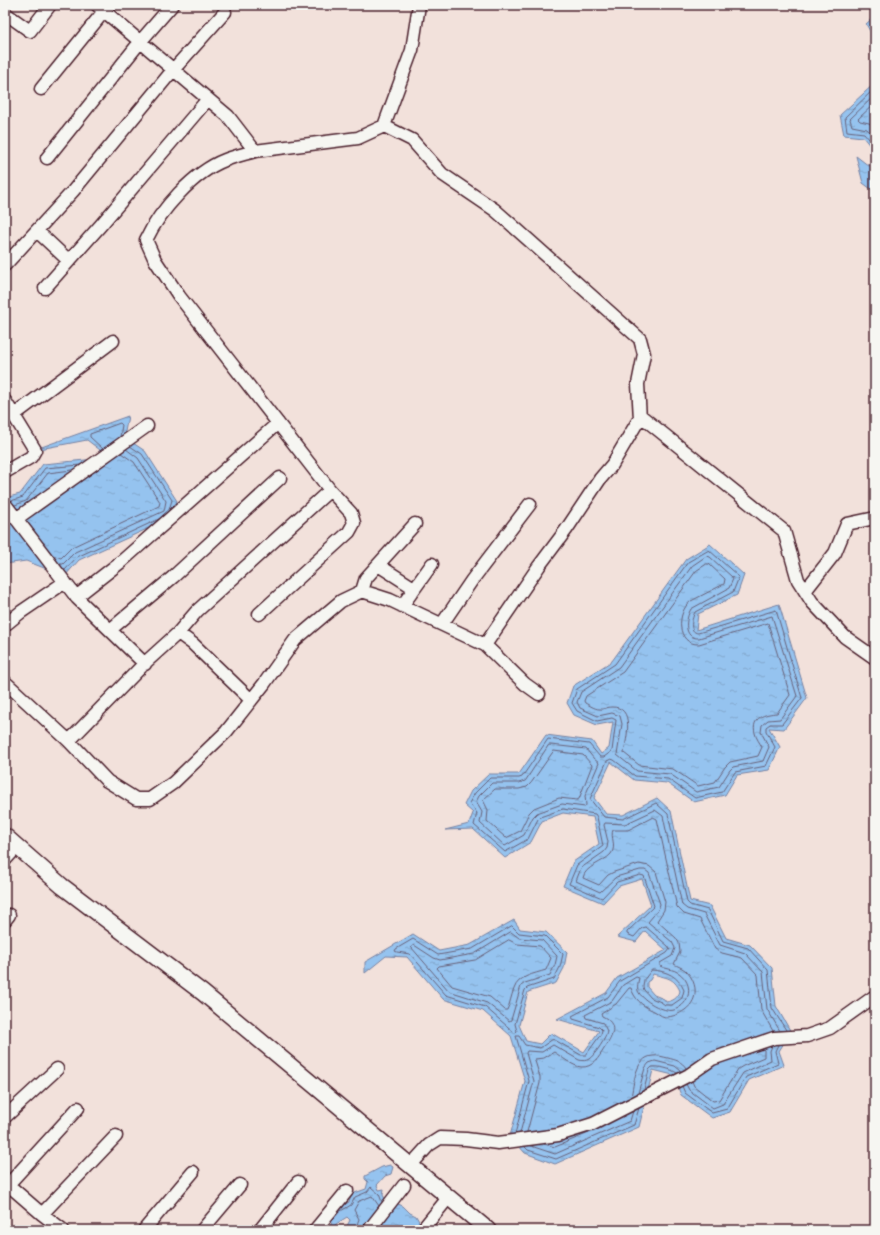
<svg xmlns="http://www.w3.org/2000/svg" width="880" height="1235" viewBox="0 0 880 1235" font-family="'Playpen Sans',sans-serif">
  <defs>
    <pattern id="water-ripples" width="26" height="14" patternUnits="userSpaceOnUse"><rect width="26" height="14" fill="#95c3ef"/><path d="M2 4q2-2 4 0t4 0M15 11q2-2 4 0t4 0" fill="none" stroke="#82a7cd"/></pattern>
  </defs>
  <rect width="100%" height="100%" fill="#f2e1db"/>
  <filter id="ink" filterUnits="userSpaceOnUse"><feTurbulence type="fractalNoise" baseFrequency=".025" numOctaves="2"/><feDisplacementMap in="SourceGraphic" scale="8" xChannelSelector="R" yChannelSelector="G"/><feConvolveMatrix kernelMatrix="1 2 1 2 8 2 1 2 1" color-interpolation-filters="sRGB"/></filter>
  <g filter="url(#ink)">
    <!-- water -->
    <path fill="url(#water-ripples)" stroke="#7781a1" fill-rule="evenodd" d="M875 16V40L866 24Z
      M875 83V152L863 137 844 135 840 115Z
      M856 156 869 166 875 162V192L863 183Z
      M128 416 124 437 145 451 177 501 171 518 79 560 65 576 26 561 5 564V498L20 494 43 464 96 459 100 450 87 440 40 449 5 467 22 454Z
      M710 544 744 575 737 595 698 614 696 630 779 604 807 698 784 729 769 728 780 747 769 770 737 775 725 795 694 802 667 783 634 780 611 762 594 798 606 814 623 815 657 798 671 811 690 901 710 906 726 938 750 945 772 968 776 1006 791 1032 779 1051 784 1065 749 1080 730 1112 712 1118 681 1095 673 1075 653 1070 639 1127 555 1164 525 1153 510 1136 525 1081 511 1036 483 1011 443 999 407 957 386 956 365 973V962L413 934 439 951 470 945 514 920 520 929 546 932 567 952 564 968 556 983 528 992 519 1025 526 1041 540 1044 551 1033 584 1052 599 1031 557 1019 606 993 617 978 666 950 645 931 636 942 617 937 651 905 642 879 619 886 603 903 563 886 573 862 599 844 593 817 563 813 542 821 531 842 505 858 473 829 445 830 469 824 473 813 464 805 471 791 489 774H519L546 735 592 741 601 754 609 748 613 722 597 725 574 715 567 703 573 686 612 661 686 559ZM653 974C666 978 674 977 680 991 678 998 673 1001 666 1002L664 999 654 995 647 987V982L650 980Z
      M390 1165 393 1167 391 1174 385 1176 377 1185 379 1190 384 1189 383 1195 385 1199 403 1206 410 1213 416 1216 424 1230H342L347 1226 350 1220 347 1217 336 1224 334 1229 330 1228 333 1218 330 1212 349 1202 352 1194 366 1189 368 1182 365 1179V1176L382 1167Z"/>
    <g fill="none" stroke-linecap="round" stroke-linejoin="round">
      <!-- shore -->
      <path stroke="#686179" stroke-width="1" d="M875 88 845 117 847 131 864 133 875 146
        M875 95 850 119 852 126 867 129 875 138
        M875 103 858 119 860 121 869 123 875 128
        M130 446 142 454 172 500 169 510
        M103 449 90 437V434L120 423 122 425 120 437
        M11 501 23 497 45 468 81 465
        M15 505 26 501 48 473 72 470
        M53 555 61 558 72 547 159 506 160 502 134 462 121 453
        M707 556 710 557 732 577 733 579 729 588 691 609C685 619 683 639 699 638L772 616 797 696 780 719 768 720 762 725 761 732 769 747 763 761 733 767 730 770 719 787 696 792 670 774 637 771 617 755 622 724 620 716 612 713 598 716 580 708 577 702 581 692 619 667 692 566Z
        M60 564H63L75 552 164 511 166 501 138 458 126 449
        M707 564H709L725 579 724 584 691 601C676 612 676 645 699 644L768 623 790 695 777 713C765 714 751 717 755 733 756 738 760 743 762 747L758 756 730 762 725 767 715 782 698 786 673 769 639 765 624 753C626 739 636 706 611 707 607 707 603 710 599 709 595 709 589 705 585 703L584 701 586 696 623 672 696 571Z
        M65 570 77 557 159 519
        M549 745H551L586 749 594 759 599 763 585 796 586 805 585 807 562 804 537 813 533 817 524 835 505 846 480 823 482 812 476 802 479 796 492 783H519L525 781Z
        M554 751 583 755 592 765 579 799 577 800 559 798 534 808 529 813 520 831 506 838 487 821 488 810 483 800 495 789H519L527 787 531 783Z
        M512 926 519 933 545 936 563 954 560 967 554 979 527 988 525 990 515 1024 517 1031 515 1033 485 1007 446 995 410 954 397 952 395 951 396 949 413 939 438 955 472 949Z
        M511 932 519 938 542 940 557 956 555 965 550 975 525 983 521 986 511 1020 509 1021 487 1003 449 991 411 947 414 945 434 958 440 960 474 954Z
        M509 940 517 944 540 946 551 958 546 970C534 974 518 976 514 989 511 996 510 1004 507 1010H505L490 997 452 986 437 968 439 966 475 960Z
        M652 970C667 971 678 976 684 990L682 998 672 1005H665L661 1002 651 998 644 990 643 987 644 980Z
        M692 1081 694 1086 713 1101 719 1100 738 1069 743 1066 764 1057V1049
        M686 1084 689 1090 713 1108 723 1104 743 1073 771 1060 770 1051 772 1046
        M682 1086 685 1093 712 1113 727 1109 746 1077 778 1063 775 1051 778 1045
        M644 1090 649 1070 652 1067C659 1066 671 1069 677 1073
        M638 1093 645 1068 649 1063 655 1061 675 1066 681 1071
        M631 1097C634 1084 635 1057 653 1056 658 1055 663 1057 668 1058 675 1060 682 1061 686 1068
        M527 1132 540 1083V1077L535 1061V1059L544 1058 554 1052C562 1057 572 1066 581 1067 593 1068 599 1057 604 1049 613 1036 619 1024 602 1016L601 1014 616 1004 629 988H631C634 998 642 1006 652 1010 657 1012 660 1016 665 1017 673 1017 679 1014 685 1010 700 999 697 981 685 970 681 967 677 966 674 964L680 952 679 943 676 938 657 921 664 910 665 902 656 872 649 866 639 864 614 872 608 875 599 885 583 878C585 866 603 863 611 854 617 846 610 837 613 830H628L653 817 657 819 677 907 684 914 700 919 715 949 722 953 742 958 758 975 761 1010 773 1031
        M520 1133 534 1081 526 1053 527 1051 542 1052 553 1045 579 1060C583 1061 586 1061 589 1059 595 1055 607 1037 607 1031L603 1023 586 1018 585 1015 612 1001 623 985 636 977 639 978C638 982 637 987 638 991 642 1000 664 1013 674 1010 691 1004 694 984 679 973 674 969 665 969 660 966V963L672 956 675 948 672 942 648 922 658 910 660 904 649 873 645 870H640L616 877 600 892 576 881 581 868 604 852 607 848 608 842 604 825 605 823 625 824 655 810 663 816 682 905 687 909 704 914 720 945 745 953 763 972 767 1009 780 1031
        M515 1134 529 1081 516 1036H519L525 1045 540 1048 553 1039 581 1055H586L601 1034 602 1030 599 1027 573 1019 572 1016 608 997 620 981 667 953 670 949 668 946 646 927 642 928 634 937 627 934V932L654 906 644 876 640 875 617 882 602 898 569 884 577 865 603 846 597 817 595 814 563 809 540 817 538 819 528 839 505 852 474 825 477 813 469 803 475 793 490 778H519L522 777 548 739 589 744 600 757H604L612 751 616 720 612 718 597 721 577 711 572 703 577 689 615 664 688 562 709 550 739 577 733 592 695 612C692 618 688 632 698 633L776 610 802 698 782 724H770L766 727V731L775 747 766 766 735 772 722 792 695 798 668 779 635 776 614 760 611 759 607 761 590 799 604 817 623 819 656 803 668 814 687 902 690 905 708 910 723 941 748 948 768 970 772 1008 786 1030
        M544 1144 555 1147 589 1133
        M531 1146 555 1154 630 1121 633 1111
        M525 1147 528 1150 556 1159 634 1125 639 1108
        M339 1212 351 1205 355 1197 367 1192 371 1187 379 1194 382 1202
        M355 1230 359 1219 354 1210 359 1201 372 1196 379 1206"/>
      <defs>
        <path id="minor" d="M97 5 228 116 255 151C245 154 235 156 225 160 194 172 160 210 146 240L155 260 179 296 330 490 351 513 354 523 349 532 259 614
          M5 13 30 31 50 5
          M41 89 109 5
          M384 126 412 140 442 174 495 210 640 339 644 354 638 384 640 419
          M255 151 358 138 384 126 412 50 419 5
          M47 158 140 42 172 5
          M37 231 69 261
          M5 265 73 191 173 70 225 12
          M45 288 100 226 208 99
          M5 401 35 450 31 457 5 472
          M14 415 113 341
          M5 504 77 598 145 664
          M16 519 147 426
          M378 565 414 588
          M362 591 366 578 415 524
          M805 591 835 553 847 524 875 518
          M76 597 122 561 278 423
          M402 606 432 564
          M442 624 472 580 530 504
          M5 625 21 612 65 582
          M110 630 173 577 280 478
          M178 633 193 644 251 700
          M485 645 525 684 539 694
          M5 682 69 741 146 662 178 633 197 611 330 490
          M69 741 107 781 136 799H150L173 783 226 732 264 684 295 640 341 601 362 591 390 600 485 645 539 566 566 530 600 479 612 465 641 416 784 531 798 580 812 602 845 637 875 658
          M5 860 17 847
          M5 920 9 915
          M5 1117 57 1069
          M410 1166 429 1145 440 1138 466 1139 498 1143 558 1135 593 1124 689 1075 712 1059 774 1038 807 1036 830 1028 875 996
          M5 1182 42 1214 63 1230
          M5 1188 78 1108
          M42 1214 116 1136
          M144 1230 193 1172
          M202 1230 240 1185
          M260 1230 298 1182
          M315 1230 347 1191
          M369 1230 404 1185
          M422 1230 448 1198"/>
        <path id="tertiary" d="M5 836 62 886 203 993 488 1230"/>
      </defs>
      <!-- minor casing -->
      <use href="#minor" stroke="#4a1f2b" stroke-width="15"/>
      <!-- tertiary casing -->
      <use href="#tertiary" stroke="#4a1f2b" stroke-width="18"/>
      <!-- minor -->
      <use href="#minor" stroke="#f6f6f2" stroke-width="12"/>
      <!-- tertiary -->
      <use href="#tertiary" stroke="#f6f6f2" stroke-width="15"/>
    </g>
  </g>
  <!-- margin -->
  <rect width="880" height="1235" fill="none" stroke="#f6f6f2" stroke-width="20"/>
  <rect x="10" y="10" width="860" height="1215" fill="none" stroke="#4a1f2b" stroke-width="1.5" filter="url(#ink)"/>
</svg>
